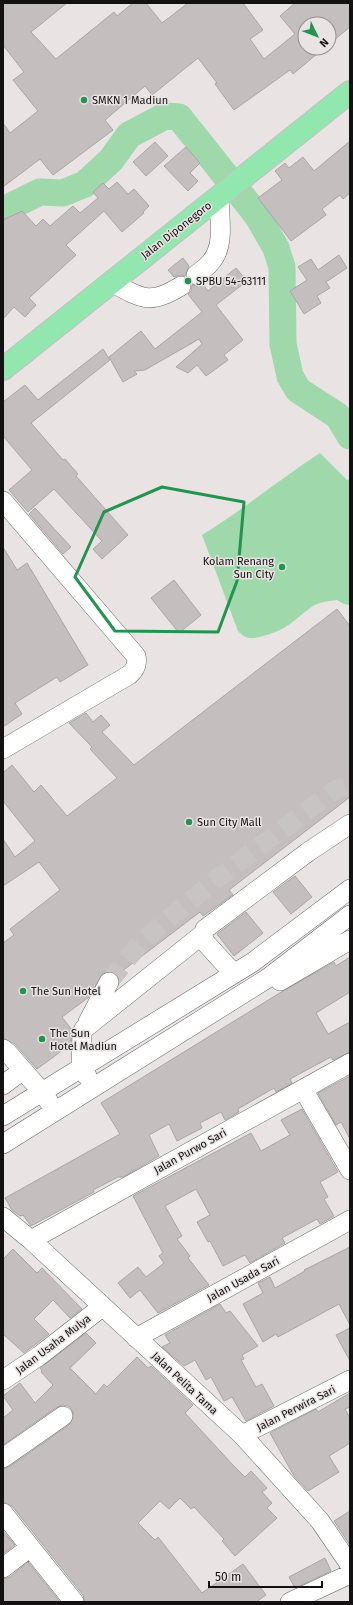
<svg xmlns="http://www.w3.org/2000/svg" width="353" height="1605" viewBox="0 0 353 1605" font-family="'Fira Sans',sans-serif">
  <rect width="100%" height="100%" fill="#e9e3e4"/>
  <!-- water -->
  <path fill="#9ed8ab" d="M320 453 347 480 350 479V605L344 604 337 600C330 601 319 602 313 606 292 621 289 629 263 636 252 639 246 640 238 631L202 535C243 510 280 479 320 453Z"/>
  <g fill="none" stroke-linecap="round" stroke-linejoin="round">
    <!-- river -->
    <path stroke="#9ed8ab" stroke-width="27" d="M3 210 40 192 63 193 85 184 111 160 129 135 165 116 179 117 257 215 276 248 282 267 283 344 290 376 298 390 338 416 350 436"/>
  </g>
  <!-- building -->
  <path fill="#c4bebf" stroke="#aba5a6" d="M3 3H67L31 32 56 59 114 12 117 16 133 3H146L162 23 188 3H243L263 30 250 39 264 59 295 34 280 16 295 3H350V27L329 44V24H305V48H324L293 74 290 70 234 110 215 84 217 83 198 58 152 95 145 86 105 120 113 130 53 175 40 159 3 187V123L10 133 38 111 13 80 24 72 3 45Z
    M350 141V193L343 199 340 195 322 209 326 215 291 241 258 198 282 180 275 171 285 163 289 168 303 157 314 171Z
    M155 142 168 156 146 176 133 162Z
    M186 147 200 163 190 173 198 181 188 191 164 166Z
    M117 182 128 194 134 189 149 206 143 212 144 213 122 232 104 211 66 245 76 255 29 298 36 305 25 317 14 307 3 319V220L22 211 36 226 43 219 50 226 73 206 80 213 98 198 93 192 103 183 109 189Z
    M339 255 347 268 326 282 330 288 317 296 321 303 304 314 290 291 307 280 298 267 311 259 318 270Z
    M183 258 189 266 185 276 181 275 174 277 168 270Z
    M236 268 247 281 216 305 243 340 224 355 228 360 206 376 197 365 188 373 176 367 202 344 199 339 145 370 134 371 137 374 123 382 109 357 141 331 155 349 202 312 188 294 191 291 192 285 197 286 203 284 208 291Z
    M103 349 110 360 31 423 63 460 65 459 78 474 76 476 128 535 102 559 93 549 102 541 54 489 28 512 9 490 32 470 3 436V402L25 385 38 400Z
    M35 508 71 547 63 554 29 514Z
    M3 547 17 570 27 563 88 665 60 682 57 677 15 703 22 714 3 727Z
    M174 580 201 615 179 633 151 598Z
    M337 609 350 626V797L229 890 233 895 203 916 200 912 117 975 109 971 103 973 89 997 62 1017 72 1030 71 1044 37 1069 15 1044 3 1038V943L14 935 10 929 60 890 39 862 3 886V839L15 857 35 841 3 801V773L12 765 34 792 41 785 67 816 117 778 90 749 92 747 69 723 86 713 93 722 101 715 110 725 102 732 134 765Z
    M295 876 312 897 291 914 273 892Z
    M246 912 263 933 234 956 217 934Z
    M350 957V992L316 1013 328 1034 350 1022V1052L333 1060 331 1057 327 1059 290 1079 292 1083 276 1092 274 1088 238 1109 239 1112 225 1120 221 1112 200 1123 202 1128 177 1141 169 1124 149 1135 159 1156 123 1177H118L93 1190 94 1192 31 1226 23 1215 20 1216 12 1210 5 1198 120 1134 101 1103 283 991 334 962 336 966Z
    M350 1076V1139L341 1122 336 1125 318 1093Z
    M302 1109 338 1172 320 1182 328 1197 324 1199 334 1216 320 1224 317 1219 282 1238 285 1243 250 1263 245 1255 223 1266 210 1241 208 1242 197 1222 210 1215 196 1189 165 1206 182 1236 177 1239 190 1256 188 1258 209 1285 158 1313 140 1290 130 1298 118 1283 138 1267 146 1277 164 1263 159 1256 163 1253 133 1196 251 1133 261 1151 290 1135 281 1120Z
    M350 1247V1325L339 1304 278 1337 276 1334 263 1342 243 1304 263 1293 258 1283 270 1277 275 1288 305 1271 304 1270Z
    M13 1249 37 1273 42 1268 82 1309 70 1318 53 1300 34 1319 49 1334 24 1353 3 1334V1259Z
    M220 1304 226 1313 230 1311 258 1346 242 1355 244 1359 241 1360 256 1387 262 1384 274 1406 246 1421 232 1397 224 1401 211 1377 206 1380 195 1360 184 1366 162 1347 170 1343 165 1335Z
    M350 1328V1361L336 1335Z
    M86 1333 96 1343 70 1368 96 1394 104 1384 107 1387 137 1357 148 1368 151 1366 193 1405 185 1413 232 1464 245 1477 251 1471 267 1488 262 1492 272 1503 267 1508 277 1518 235 1556 222 1541 224 1539 194 1507 191 1509 180 1498 169 1509 160 1501 138 1523 155 1540 158 1537 202 1593 243 1564 266 1595 256 1602H85L83 1595 12 1506 3 1502V1469L9 1467 69 1425 74 1415 72 1410 68 1406 62 1405 57 1407 3 1445V1418L13 1410 3 1396 20 1383 35 1403 53 1385 41 1372 42 1371 40 1368Z
    M350 1393V1407L345 1409 350 1418V1443L329 1456 339 1472 308 1491 294 1476 270 1433 316 1409 318 1412Z
    M350 1511V1545L334 1521Z
    M3 1531 15 1545 3 1554Z
    M325 1558 331 1571 295 1588 289 1577Z
    M28 1562 60 1602H3V1579L10 1577Z"/>
  <g fill="none" stroke-linecap="round" stroke-linejoin="round">
    <!-- minor-tunnel -->
    <path stroke="#c9c4c4" stroke-width="19" stroke-dasharray="19 10" stroke-linecap="butt" d="M109 982 141 942 214 881 336 789 350 785"/>
    <defs>
      <path id="minor" d="M196 275C201 271 206 268 210 263 226 246 219 217 219 196
        M111 282C141 298 149 306 181 286
        M3 501 136 656C138 665 135 670 129 675L3 749
        M234 974 204 941 203 934 205 929 308 852 350 824
        M280 981 350 940
        M88 1022 109 982
        M3 1049 8 1053 42 1092 49 1102
        M87 1076 81 1068 82 1033 84 1029 203 934
        M3 1085 23 1070
        M303 1089 350 1170
        M3 1116 253 962 350 889
        M3 1144 268 978 350 915
        M3 1217 31 1240 242 1435 320 1521 350 1565
        M31 1240 350 1063
        M136 1338 350 1220
        M3 1380 39 1356 102 1307
        M242 1435 350 1380
        M3 1458 63 1416
        M3 1513 74 1602
        M3 1568 29 1548
        M290 1602 350 1574"/>
      <path id="major" d="M3 369 350 92"/>
    </defs>
    <!-- minor casing -->
    <use href="#minor" stroke="#6e6969" stroke-width="20"/>
    <!-- major casing -->
    <use href="#major" stroke="#c2c1c1" stroke-width="24"/>
    <!-- minor -->
    <use href="#minor" stroke="#fff" stroke-width="19"/>
    <!-- major -->
    <use href="#major" stroke="#92e7af" stroke-width="22"/>
  </g>
  <!-- marked area -->
  <path fill="none" stroke="#23944e" stroke-width="3" stroke-linejoin="round" d="M162 487 244 502 237 581 218 632 115 631 75 577 104 512Z"/>
  <!-- markers -->
  <g fill="#23944e" stroke="#e9e3e4" stroke-width="1.5">
    <circle cx="84" cy="100" r="4"/>
    <circle cx="188" cy="281" r="4"/>
    <circle cx="282" cy="567" r="4"/>
    <circle cx="189" cy="822" r="4"/>
    <circle cx="23" cy="991" r="4"/>
    <circle cx="42" cy="1039" r="4"/>
  </g>
  <g text-anchor="middle" stroke-width="3" stroke-linejoin="round" paint-order="stroke">
    <!-- poi labels -->
    <g font-size="11" fill="#131111" stroke="#e9e3e4" text-anchor="start">
      <text x="92" y="104">SMKN 1 Madiun</text>
      <text x="196" y="285">SPBU 54-63111</text>
      <text x="274" y="565" text-anchor="end">Kolam Renang<tspan x="274" dy="13">Sun City</tspan></text>
      <text x="197" y="826">Sun City Mall</text>
      <text x="31" y="995">The Sun Hotel</text>
      <text x="50" y="1037">The Sun<tspan x="50" dy="13">Hotel Madiun</tspan></text>
    </g>
    <!-- street labels -->
    <g font-size="11" fill="#131111" stroke="#e9e3e4">
      <text transform="translate(176 230) rotate(-38)" y="4">Jalan Diponegoro</text>
      <text transform="translate(190 1151) rotate(-29)" y="4">Jalan Purwo Sari</text>
      <text transform="translate(243 1279) rotate(-29)" y="4">Jalan Usada Sari</text>
      <text transform="translate(53 1344) rotate(-37)" y="4">Jalan Usaha Mulya</text>
      <text transform="translate(185 1383) rotate(43)" y="4">Jalan Pelita Tama</text>
      <text transform="translate(296 1408) rotate(-27)" y="4">Jalan Perwira Sari</text>
    </g>
  </g>
  <!-- border -->
  <rect width="353" height="1605" fill="none" stroke="#131111" stroke-width="8"/>
  <!-- north arrow -->
  <g transform="translate(317 36) rotate(133)"><circle r="19" fill="#e9e3e4" stroke="#938f90"/>
  <path d="M0-3L7 15L0 10L-7 15Z" fill="#23944e"/>
  <text y="-6" font-size="11" font-weight="bold" text-anchor="middle" fill="#131111">N</text>
  </g>
  <!-- scale -->
  <path d="M209 1581v6h113v-6" fill="none" stroke="#131111" stroke-width="2"/>
  <text x="215" y="1581" font-size="12" fill="#131111" stroke="#e9e3e4" stroke-width="3" paint-order="stroke">50 m</text>
</svg>
